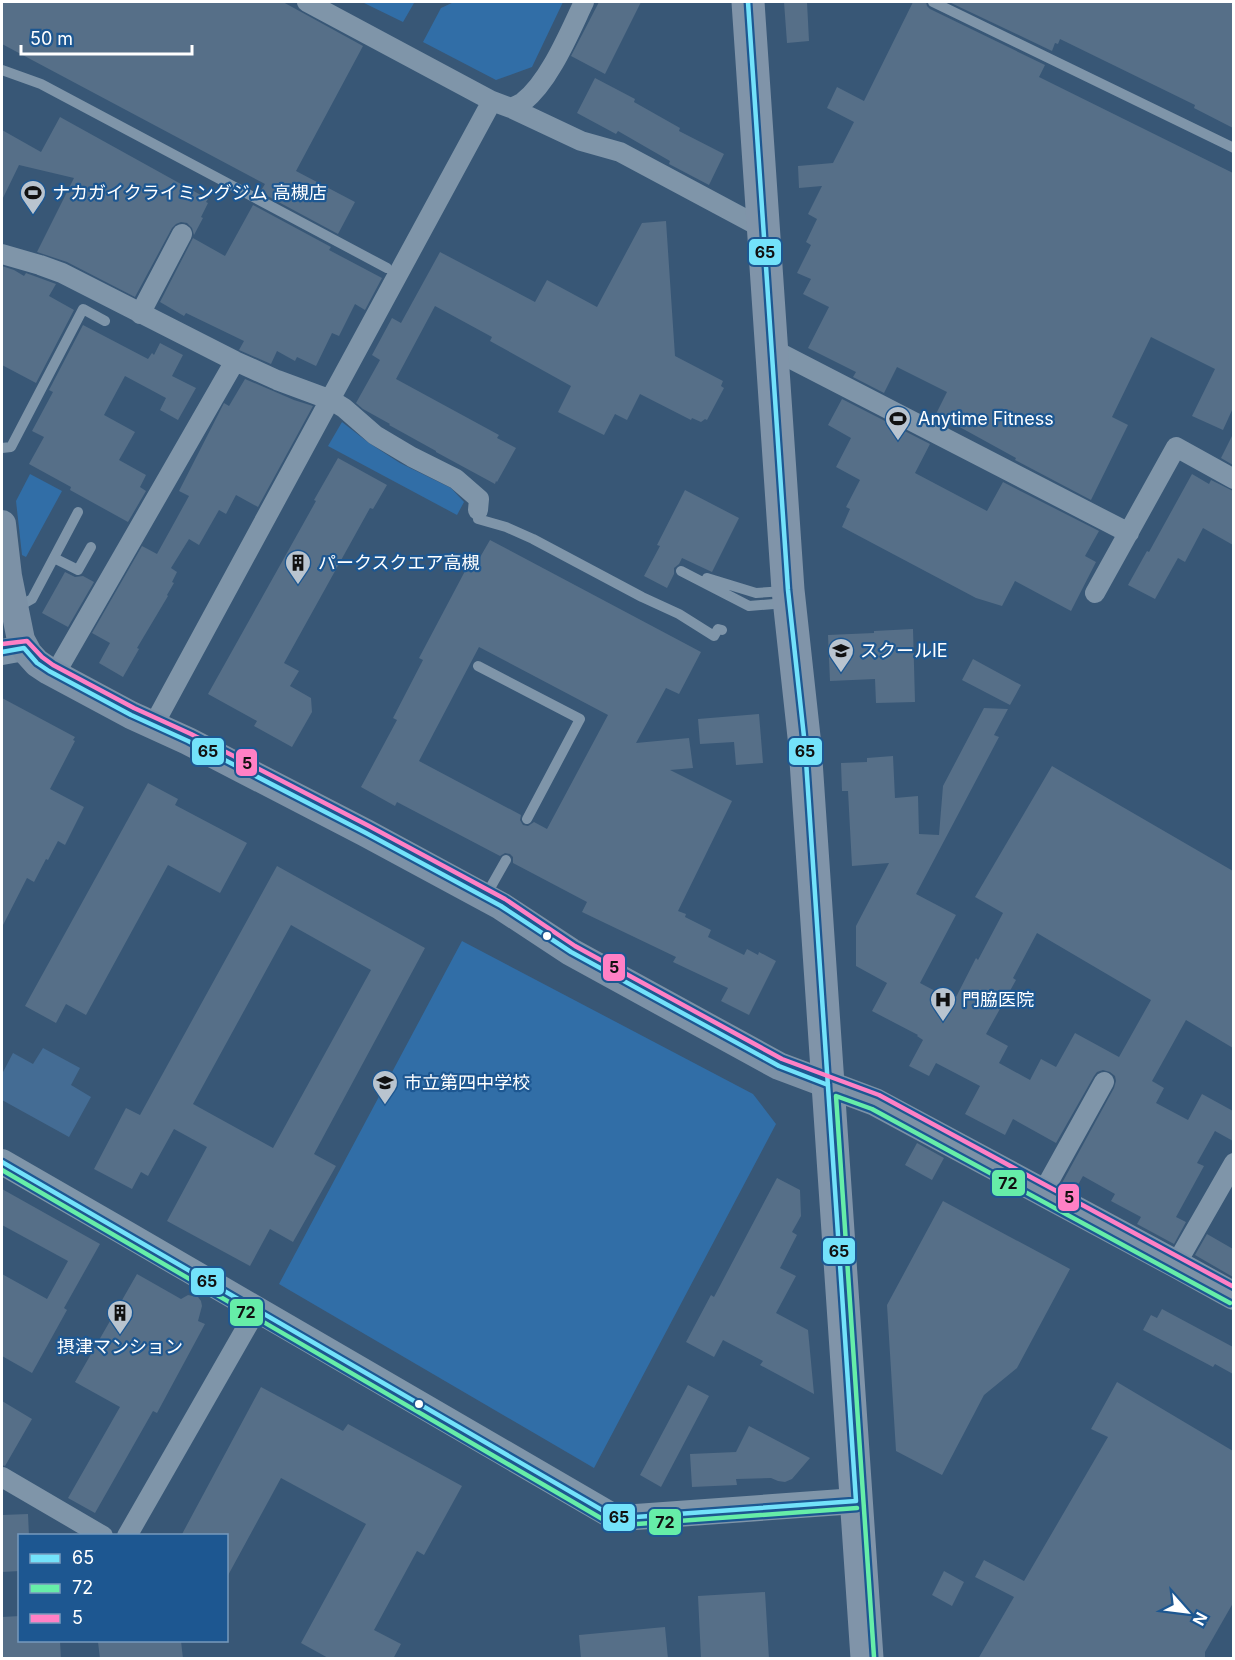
<svg xmlns="http://www.w3.org/2000/svg" width="1235" height="1660" viewBox="0 0 1235 1660" font-family="Inter,'Noto Sans JP',sans-serif">
  <rect width="100%" height="100%" fill="#385776"/>
  <!-- green -->
  <path fill="#316ea7" d="M362 2H412L414 3 403 22Z
    M454 2H563L532 67 496 80 423 42 441 8Z
    M342 422 369 443 400 463 451 488 464 502 457 515 328 446Z
    M30 474 62 491 26 557 22 555 16 501Z
    M462 941 753 1094 776 1124 594 1468 279 1284Z"/>
  <!-- water -->
  <path fill="#446c94" d="M43 1048 80 1068 71 1085 91 1097 69 1137 2 1100V1074L13 1053 33 1064Z"/>
  <!-- building -->
  <path fill="#566f88" fill-rule="evenodd" d="M2 2H283L363 46 296 171 355 202 338 234 260 192 265 184 2 44Z
    M599 2H641L605 74 571 56Z
    M784 2H807L809 41 787 43Z
    M913 2H926L927 6 930 9 1045 65 1039 77 1233 173V408L1223 430 1192 416 1215 369 1151 337 1112 417 1128 425 1091 500 1015 460 1016 458 936 414 947 392 897 367 884 393 853 377 856 372 808 348 829 307 803 294 811 279 797 273 811 245 806 242 817 219 808 214 822 186 799 188 798 166 833 163 854 122 827 108 837 87 864 101Z
    M949 2H1233V128L1194 108 1195 105 1060 39 1058 44 1055 43 1052 51Z
    M595 78 635 99 634 102 680 128 679 131 724 154 709 185 669 164 670 161 618 131 616 134 577 113Z
    M60 117 208 199 206 202 208 203 201 217 203 218 194 235 192 228 187 223 181 222 176 224 172 228 135 297 67 262 37 252 74 178 19 165 2 200V130L41 152Z
    M253 205 331 247 329 250 382 278 365 310 355 304 339 336 332 333 316 366 297 357 295 361 277 351 271 364 239 350 244 341 186 313 184 316 160 302 193 238 225 256Z
    M666 221 675 356 723 381 721 386 724 388 707 420 705 419 701 422 692 418 691 420 640 394 627 420 615 414 604 435 558 412 571 386 490 341 492 337 435 306 396 379 499 435 497 438 516 448 497 482 496 481 495 484 436 452V451L389 425 390 424 363 409 356 403 380 360 372 355 392 318 401 323 440 252 535 302 547 280 597 307 642 223Z
    M2 266 14 270 24 276 26 273 56 284 49 296 74 310 36 383 2 365Z
    M83 325 148 359 152 353 154 355 160 343 183 355 172 376 196 388 178 420 160 410 166 398 125 376 104 415 135 432 119 460 146 475 140 487 146 491 128 522 70 490 71 487 29 464 44 437 32 431 53 392 49 390Z
    M245 379 294 400 313 406 258 507 236 495 226 514 219 510 199 545 189 539 171 568 177 572 172 582 174 583 167 595 168 596 137 648 139 649 123 677 99 663 110 643 92 633 142 546 157 554 189 496 179 491 224 403 229 406Z
    M842 399 930 444 915 473 987 511 1003 482 1099 531 1085 556 1096 562 1071 611 1015 581 1002 606 976 598 842 527 850 509 846 507 860 480 836 467 851 438 828 425Z
    M1233 434V465L1221 458Z
    M338 458 387 485 373 509 370 508 284 663 299 671 290 686 311 698 312 712 292 747 254 726 257 721 208 694 316 501 314 500Z
    M1192 474 1209 484 1211 480 1233 491V545L1203 528 1185 562 1178 558 1155 599 1128 585 1147 551 1149 552Z
    M685 490 739 518 712 572 682 558 679 564 674 568V574L667 588 644 576 660 546 657 545Z
    M490 540 701 652 679 694 666 688 636 743 689 738 693 768 670 770 732 801 678 911 686 914 685 917 711 930 708 937 744 955 747 949 758 955 759 952 776 961 749 1015 721 1001 728 988 673 962 676 957 582 912 587 902 513 863V857L510 854 505 853 500 856 397 802 395 806 361 787 397 720 393 718 423 660 419 658 473 556 479 559ZM479 647 608 715 547 829 534 822 528 826 523 825 520 820 521 815 419 761Z
    M65 572 75 577 83 576 94 582 68 627 42 613Z
    M913 629 915 702 876 703 875 679 830 681 828 635 874 633V631Z
    M973 659 1021 685 1010 705 962 680Z
    M2 698 75 737 73 740 75 741 50 789 84 807 65 845 58 841 48 860 46 859 34 882 27 878 2 927Z
    M984 708 1008 709 994 735 999 737 916 894 956 915 920 983 954 1001 976 958 978 960 1003 913 975 897 1052 766 1233 871V1048L1186 1020 1152 1081 1164 1088 1156 1103 1188 1120 1202 1094 1233 1111V1141L1215 1131 1197 1163 1204 1166 1176 1217 1186 1222 1174 1244 1137 1224 1141 1217 1111 1201 1115 1194 1083 1176 1075 1190 1062 1183 1114 1088 1116 1081 1115 1076 1110 1072 1103 1070 1097 1072 1094 1076 1056 1143 1013 1119 1005 1135 965 1114 980 1086 936 1063 929 1076 909 1066 923 1040 917 1036 918 1035 872 1011 887 983 856 966V926L889 863 852 866 848 791H842L841 763 867 762V758L893 756 895 798 918 796 919 834 939 835 943 786ZM1037 933 1151 1000 1119 1057 1075 1033 1056 1067 1041 1059 1030 1080 999 1063 1008 1046 986 1034 1016 980 1013 978Z
    M759 714 763 763 736 765 734 742 700 744 698 719Z
    M148 783 178 799 175 805 247 843 220 893 168 865 86 1015 66 1004 56 1023 25 1006Z
    M277 866 425 948 314 1154 336 1166 293 1242 270 1229 250 1266 167 1221 207 1147 174 1129 148 1176 141 1172 132 1189 94 1169 126 1108 140 1115ZM291 925 371 970 273 1148 193 1104Z
    M917 1143 944 1158 932 1180 905 1165Z
    M777 1178 800 1190 801 1216 792 1232 797 1235 780 1268 796 1276 776 1313 808 1330 814 1394 760 1365 763 1361 723 1340 714 1357 686 1342 711 1295 714 1297Z
    M2 1189 100 1244 64 1308 67 1310 32 1373 2 1356V1274L47 1299 68 1261 2 1225Z
    M943 1201 1070 1269 1017 1368 984 1395 942 1475 896 1451 887 1305Z
    M1207 1234 1233 1249V1277L1195 1255Z
    M137 1274 181 1299 188 1295 198 1297 201 1301 202 1306 198 1321 205 1324 157 1413 153 1411 95 1513 68 1498 120 1407 75 1382Z
    M1162 1309 1233 1347V1374L1215 1364 1213 1367 1143 1330 1151 1315 1157 1318Z
    M1117 1382 1233 1451V1603L1205 1652V1659H978L1014 1597 975 1577 984 1560 1024 1581 1108 1437 1091 1429Z
    M688 1385 709 1396 661 1487 640 1475Z
    M261 1387 343 1431 348 1424 462 1486 424 1555 417 1551 374 1630 401 1644 393 1659H330L301 1643 366 1524 281 1478 226 1579V1536H181Z
    M2 1401 32 1419 5 1466 2 1465Z
    M749 1426 810 1458 792 1479 785 1482 778 1481 771 1478 736 1479 737 1485 692 1487 690 1454 736 1452Z
    M28 1514 29 1536H20V1571L2 1572V1515Z
    M944 1571 964 1582 952 1606 932 1595Z
    M765 1592 769 1659H701L698 1596Z
    M20 1616V1641H60L61 1659H2V1617Z
    M665 1627 668 1659H581L579 1635Z
    M113 1641H181L183 1659H100L98 1642Z"/>
  <g fill="none" stroke-linecap="round" stroke-linejoin="round">
    <!-- service -->
    <path stroke="#7f95a9" stroke-width="10" d="M933 2 1234 148
      M2 70 41 84 387 268
      M2 448 11 447 83 309 105 321
      M478 510V519L506 527 533 539 642 597 679 614 714 636 718 629 722 630
      M54 558 78 570 91 547
      M681 571 749 606 786 603
      M707 578 756 593 785 591
      M16 608 32 599 78 512
      M478 666 580 719 527 819
      M485 897 506 860"/>
    <!-- minor -->
    <path stroke="#7f95a9" stroke-width="20" d="M307 2 492 101 511 108 581 141 620 152 764 229
      M511 108C515 106 520 104 523 102 550 81 570 31 584 2
      M2 254 40 265 62 273 235 361 277 380 331 400 344 408 375 435 412 457 456 479 479 499 478 510
      M140 314 182 234
      M772 349 1129 533
      M1095 593 1176 447 1234 479
      M55 674 235 361
      M153 726 492 101
      M1043 1192 1104 1082
      M1176 1264 1234 1163
      M2 1477 103 1536
      M127 1536 257 1309"/>
    <!-- tertiary -->
    <path stroke="#7f95a9" stroke-width="26" d="M2 652 24 648
      M2 1162 127 1234 614 1517 622 1518 856 1501"/>
    <!-- secondary -->
    <path stroke="#7c91a6" stroke-width="28" d="M2 524 8 576 21 640 28 653 37 663 49 671 131 715 188 741 366 833 501 906 571 952 779 1066 875 1102 1176 1264 1234 1296"/>
    <!-- trunk -->
    <path stroke="#8094a9" stroke-width="33" d="M748 2 788 590 805 746 867 1658"/>
    <defs>
      <path id="bus-1" d="M748 2 788 590 805 746 856 1501
        M2 652 24 648 37 663 49 671 131 715 188 741 366 833 501 906 571 952 779 1066 828 1085
        M2 1162 614 1517 622 1518 856 1501"/>
      <path id="bus-2" d="M2 1170 611 1524 623 1525 857 1508
        M874 1657 836 1096 872 1109 1230 1303"/>
      <path id="bus-3" d="M2 644 27 641 42 657 53 665 134 708 191 734 369 826 505 899 575 946 782 1059 879 1095 1234 1287"/>
    </defs>
    <!-- bus-1 casing -->
    <use href="#bus-1" stroke="#1d5791" stroke-width="9"/>
    <!-- bus-2 casing -->
    <use href="#bus-2" stroke="#1d5791" stroke-width="9"/>
    <!-- bus-3 casing -->
    <use href="#bus-3" stroke="#1d5791" stroke-width="9"/>
    <!-- bus-1 -->
    <use href="#bus-1" stroke="#73e2fa" stroke-width="4.5"/>
    <!-- bus-2 -->
    <use href="#bus-2" stroke="#66eda8" stroke-width="4.5"/>
    <!-- bus-3 -->
    <use href="#bus-3" stroke="#ff80c5" stroke-width="4.5"/>
  </g>
  <!-- icons -->
  <defs>
    <symbol id="stadium-pin" viewBox="-11 -11 22 30"><path d="M0 17L-7.5 6A9.5 9.5 0 1 1 7.5 6Z" fill="#b9c4cf" stroke="#1d5791"/><path d="M0-5a6.5 5 0 1 0 0 10a6.5 5 0 1 0 0-10ZM-3.5-1.8h7v3.6h-7Z" fill="#111"/></symbol>
    <symbol id="building-pin" viewBox="-11 -11 22 30"><path d="M0 17L-7.5 6A9.5 9.5 0 1 1 7.5 6Z" fill="#b9c4cf" stroke="#1d5791"/><path d="M-4-6H4V6H1V3H-1V6H-4ZM-2.5-4.3h1.7v1.8h-1.7ZM.8-4.3h1.7v1.8H.8ZM-2.5-1h1.7V.8h-1.7ZM.8-1h1.7V.8H.8Z" fill="#111"/></symbol>
    <symbol id="school-pin" viewBox="-11 -11 22 30"><path d="M0 17L-7.5 6A9.5 9.5 0 1 1 7.5 6Z" fill="#b9c4cf" stroke="#1d5791"/><path d="M0-5L7-2L0 1L-7-2ZM-4 1L0 2.5L4 1V4Q0 6-4 4Z" fill="#111"/></symbol>
    <symbol id="hospital-pin" viewBox="-11 -11 22 30"><path d="M0 17L-7.5 6A9.5 9.5 0 1 1 7.5 6Z" fill="#b9c4cf" stroke="#1d5791"/><path d="M-5-5h3v3.5h4V-5h3V5h-3V1.5h-4V5h-3Z" fill="#111"/></symbol>
  </defs>
  <g fill-rule="evenodd">
    <use href="#stadium-pin" x="18" y="178" width="30" height="40"/>
    <use href="#stadium-pin" x="883" y="404" width="30" height="40"/>
    <use href="#building-pin" x="283" y="548" width="30" height="40"/>
    <use href="#school-pin" x="826" y="636" width="30" height="40"/>
    <use href="#hospital-pin" x="928" y="985" width="30" height="40"/>
    <use href="#school-pin" x="370" y="1068" width="30" height="40"/>
    <use href="#building-pin" x="105" y="1298" width="30" height="40"/>
  </g>
  <!-- markers -->
  <g fill="#fff" stroke="#1d5791" stroke-width="2">
    <circle cx="547" cy="936" r="5"/>
    <circle cx="419" cy="1404" r="5"/>
  </g>
  <g text-anchor="middle" stroke-width="4.5" stroke-linejoin="round" paint-order="stroke">
    <!-- poi labels -->
    <g font-size="18" fill="#fff" stroke="#1d5791" text-anchor="start">
      <text x="52" y="199">ナカガイクライミングジム 高槻店</text>
      <text x="918" y="425">Anytime Fitness</text>
      <text x="318" y="569">パークスクエア高槻</text>
      <text x="860" y="657">スクールIE</text>
      <text x="962" y="1006">門脇医院</text>
      <text x="404" y="1089">市立第四中学校</text>
      <text x="120" y="1353" text-anchor="middle">摂津マンション</text>
    </g>
  </g>
  <g stroke="#1d5791" stroke-width="2">
    <rect x="748" y="238" width="34" height="28" rx="6" fill="#73e2fa"/>
    <rect x="788" y="737" width="35" height="29" rx="6" fill="#73e2fa"/>
    <rect x="191" y="737" width="34" height="29" rx="6" fill="#73e2fa"/>
    <rect x="235" y="748" width="23" height="29" rx="6" fill="#ff80c5"/>
    <rect x="602" y="953" width="24" height="29" rx="6" fill="#ff80c5"/>
    <rect x="991" y="1169" width="35" height="28" rx="6" fill="#66eda8"/>
    <rect x="1057" y="1183" width="23" height="29" rx="6" fill="#ff80c5"/>
    <rect x="822" y="1237" width="34" height="28" rx="6" fill="#73e2fa"/>
    <rect x="190" y="1267" width="35" height="29" rx="6" fill="#73e2fa"/>
    <rect x="229" y="1298" width="35" height="29" rx="6" fill="#66eda8"/>
    <rect x="602" y="1503" width="34" height="29" rx="6" fill="#73e2fa"/>
    <rect x="648" y="1508" width="34" height="28" rx="6" fill="#66eda8"/>
  </g>
  <g font-size="16" text-anchor="middle" font-weight="bold" fill="#111">
    <text x="765" y="258">65</text>
    <text x="805" y="757">65</text>
    <text x="208" y="757">65</text>
    <text x="247" y="769">5</text>
    <text x="614" y="973">5</text>
    <text x="1008" y="1189">72</text>
    <text x="1069" y="1203">5</text>
    <text x="839" y="1257">65</text>
    <text x="207" y="1287">65</text>
    <text x="246" y="1318">72</text>
    <text x="619" y="1523">65</text>
    <text x="665" y="1528">72</text>
  </g>
  <!-- border -->
  <rect width="1235" height="1660" fill="none" stroke="#ffffff" stroke-width="6"/>
  <!-- legend -->
  <rect x="18" y="1534" width="210" height="108" fill="#1d5791" stroke="#779abd" stroke-width="1.5"/>
  <rect x="30" y="1554" width="30" height="9" fill="#73e2fa" stroke="#779abd" stroke-width="1.5"/>
  <text x="72" y="1564" font-size="18" fill="#ffffff">65</text>
  <rect x="30" y="1584" width="30" height="9" fill="#66eda8" stroke="#779abd" stroke-width="1.5"/>
  <text x="72" y="1594" font-size="18" fill="#ffffff">72</text>
  <rect x="30" y="1614" width="30" height="9" fill="#ff80c5" stroke="#779abd" stroke-width="1.5"/>
  <text x="72" y="1624" font-size="18" fill="#ffffff">5</text>
  <!-- north arrow -->
  <g transform="translate(1187 1612) rotate(118)" stroke="#1d5791" stroke-width="4.5" paint-order="stroke">
  <path d="M0-4.5L10 22L0 15L-10 22Z" fill="#ffffff"/>
  <text y="-9" font-size="16" font-weight="bold" text-anchor="middle" fill="#ffffff">N</text>
  </g>
  <!-- scale -->
  <path d="M21 45v9h171v-9" fill="none" stroke="#ffffff" stroke-width="3"/>
  <text x="30" y="45" font-size="18" fill="#ffffff" stroke="#1d5791" stroke-width="4.5" paint-order="stroke">50 m</text>
</svg>
